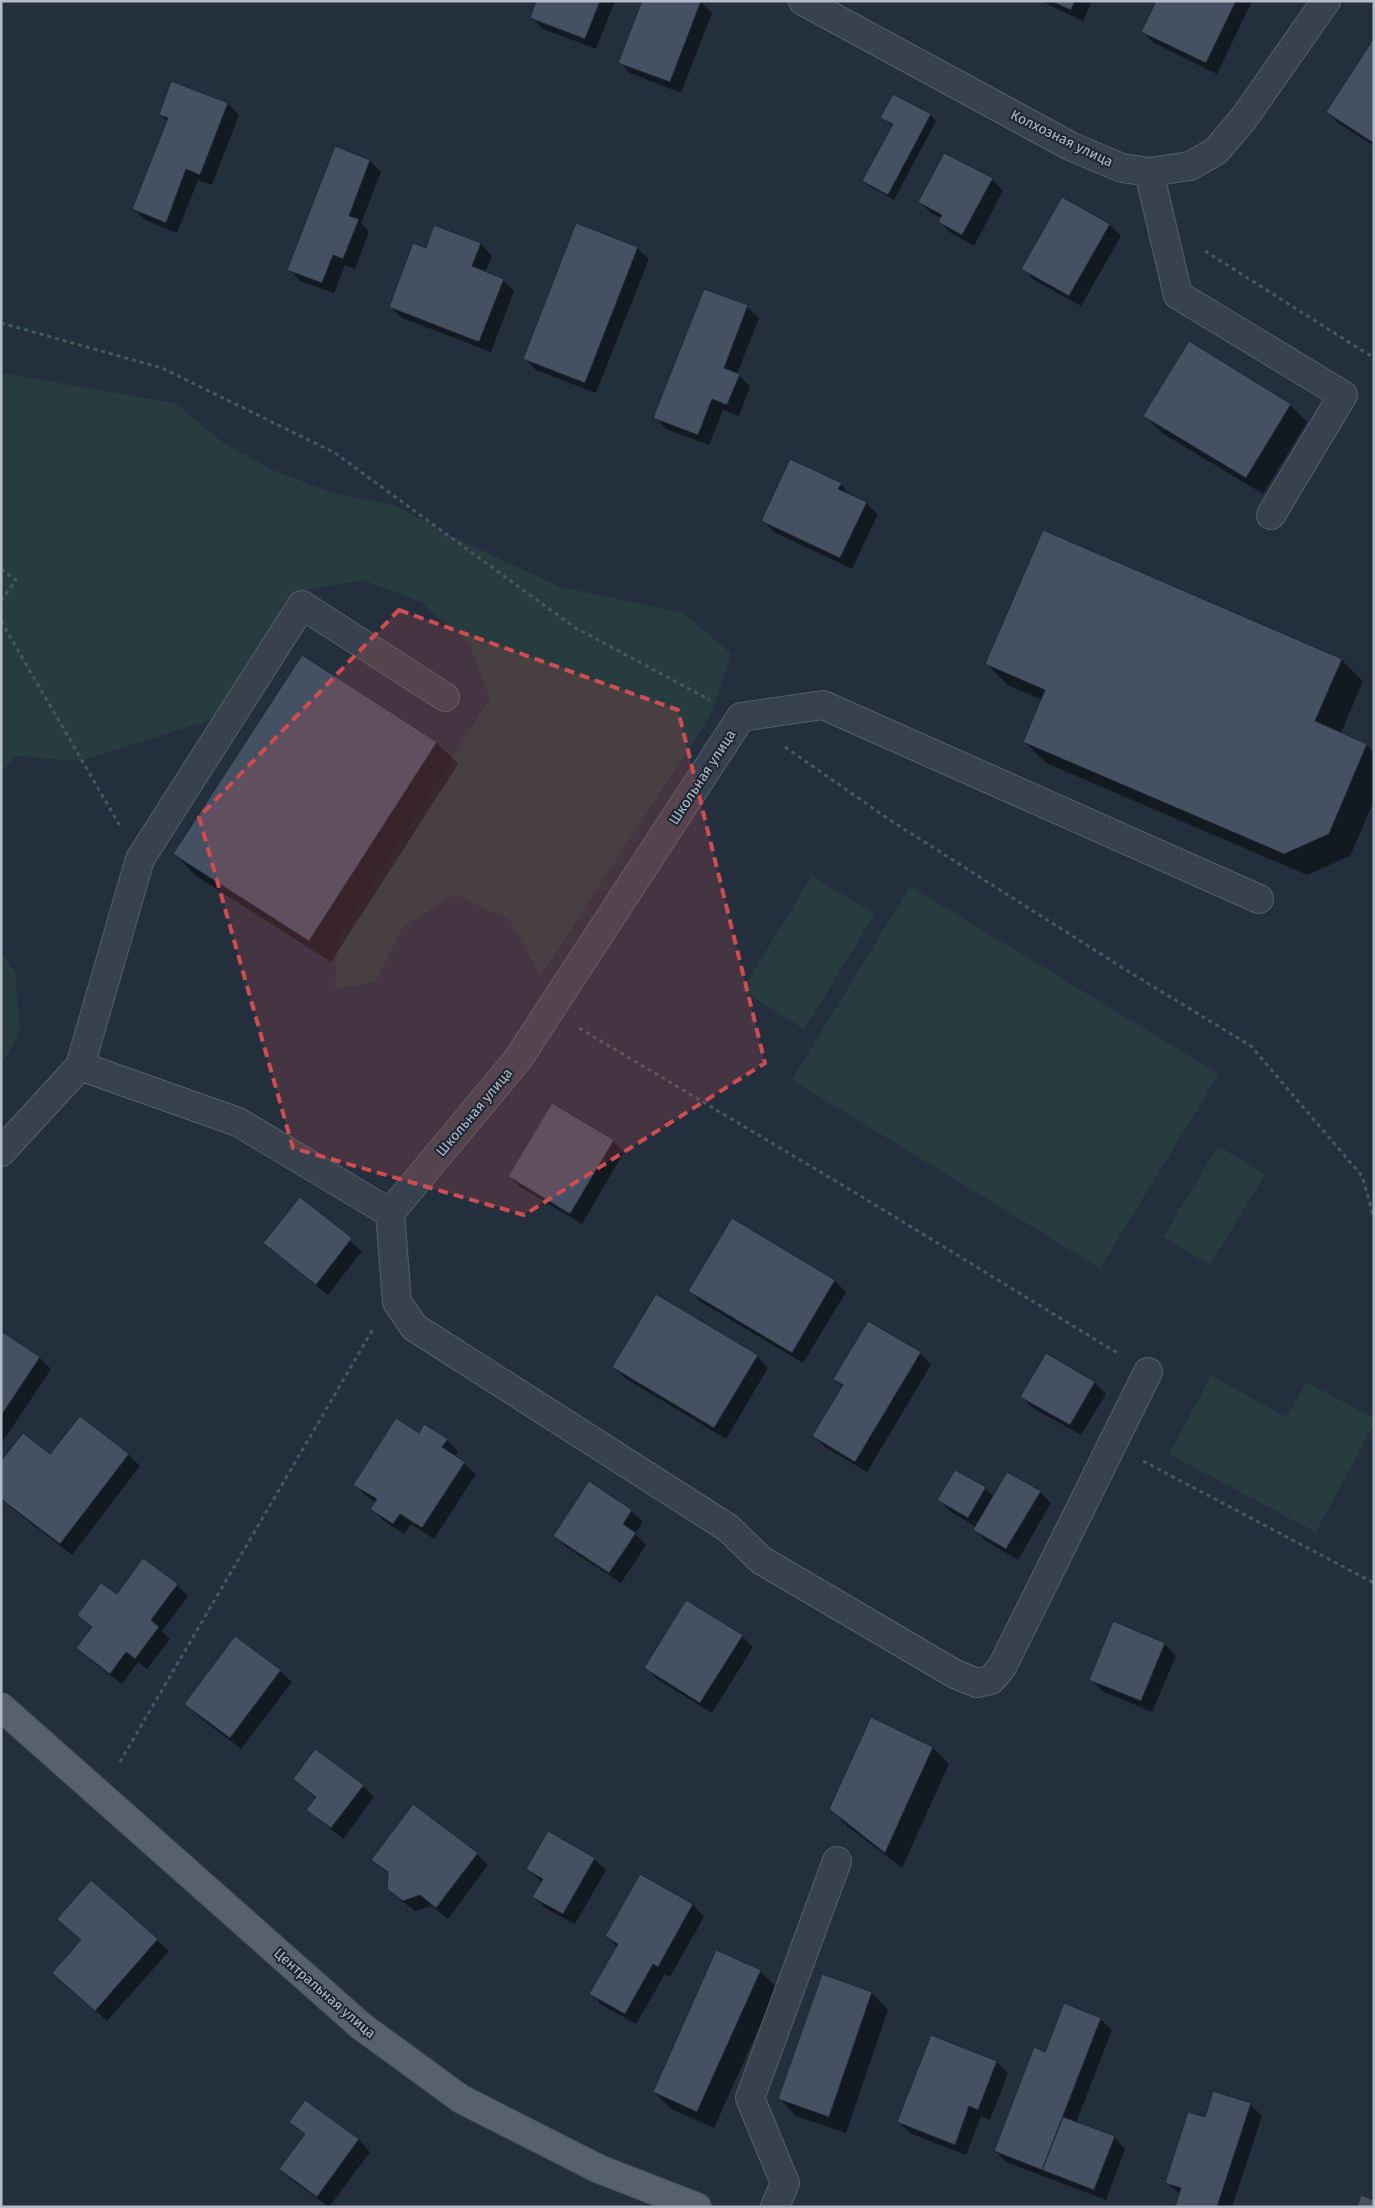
<svg xmlns="http://www.w3.org/2000/svg" width="1375" height="2208" viewBox="0 0 1375 2208" font-family="'Fira Sans',sans-serif">
  <rect width="100%" height="100%" fill="#242f3e"/>
  <!-- green -->
  <path fill="#263c3f" d="M1 373 175 403 222 442 275 471 332 493 394 505 451 536 560 587 684 613 731 654 711 714 540 977 510 920 455 894 402 928 375 982 335 989 337 938 490 698 468 642 421 602 363 580 296 592 216 718 81 761 15 756 1 772Z
    M812 876 875 914 804 1029 742 990Z
    M910 886 1219 1074 1100 1268 792 1080Z
    M1 951 15 973 20 1032 1 1066Z
    M1218 1146 1265 1174 1210 1265 1163 1237Z
    M1211 1376 1287 1417 1306 1382 1374 1418V1424L1316 1532 1169 1454Z"/>
  <!-- shadow -->
  <path fill="#0007" d="M537 1H615L596 49 543 29 531 17Z
    M699 1 712 13 681 93 630 73 619 62Z
    M1041 1H1092L1083 21Z
    M1158 1H1252L1217 74 1154 43 1143 32Z
    M1374 40V146L1338 123 1327 111Z
    M172 82 228 104 239 115 212 185 198 180 177 233 145 220 134 209 168 122 160 115Z
    M893 96 931 116 936 121 894 200 869 186 864 181 893 126 882 117Z
    M336 147 370 161 381 172 361 223 369 232 355 269 345 265 334 293 300 281 289 269Z
    M992 179 1003 191 974 246 951 233 939 222 941 218 931 213 919 201Z
    M1063 198 1110 225 1121 236 1081 306 1034 280 1023 268Z
    M435 227 481 244 492 256 485 273 503 280 514 291 491 352 402 318 390 306 426 250Z
    M637 248 649 259 596 393 536 370 525 359Z
    M705 290 747 307 759 318 737 374 750 386 739 416 723 410 709 445 666 429 655 417Z
    M1189 343 1290 405 1307 422 1263 494 1162 433 1145 416Z
    M841 484 851 496 866 503 878 514 852 569 774 532 762 520Z
    M302 656 437 743 458 764 331 962 196 876 175 854Z
    M1342 660 1363 681 1341 733 1367 745 1374 752V801L1350 856 1307 875 1046 763 1024 741 1042 700 1008 685 987 664Z
    M613 1141 624 1152 582 1224 520 1187 509 1176Z
    M300 1199 362 1251 328 1295 265 1243Z
    M733 1219 835 1281 846 1292 803 1363 701 1302 690 1291Z
    M656 1296 757 1356 768 1368 726 1439 625 1378 614 1367Z
    M1 1333 40 1358 51 1369 1 1444Z
    M920 1353 931 1365 867 1472 825 1447 814 1436 843 1387 834 1379Z
    M1095 1383 1106 1394 1081 1435 1033 1408 1022 1397Z
    M80 1417 129 1455 140 1466 72 1555 1 1500V1463L50 1456Z
    M447 1440 458 1451 455 1456 476 1474 434 1539 411 1524 404 1534 383 1520 372 1509 376 1502 366 1496 355 1484Z
    M985 1488 994 1497 1040 1492 1051 1503 1018 1560 986 1541 975 1530 976 1527 950 1511 939 1500Z
    M631 1511 643 1522 635 1534 646 1545 621 1583 566 1547 555 1536Z
    M177 1585 188 1596 162 1631 170 1639 147 1669 138 1662 122 1684 89 1659 77 1648 93 1628 78 1615 117 1596Z
    M1114 1623 1165 1644 1176 1656 1152 1712 1102 1691 1091 1679Z
    M742 1636 753 1647 712 1713 657 1679 646 1667Z
    M280 1671 292 1682 241 1749 197 1715 185 1704Z
    M933 1748 949 1764 902 1868 847 1826 830 1809Z
    M295 1779 363 1786 374 1797 343 1839 307 1810 316 1798Z
    M477 1854 488 1865 448 1919 432 1906 415 1911 400 1900 389 1888V1874L373 1860Z
    M594 1859 606 1870 575 1924 545 1908 534 1896 542 1882 528 1869Z
    M640 1876 693 1905 704 1917 670 1977 665 1974 636 2024 602 2005 591 1994 617 1947 606 1936Z
    M157 1940 169 1951 107 2021 54 1973 82 1941Z
    M760 1971 777 1988 714 2128 671 2109 654 2092Z
    M872 1993 888 2010 846 2133 796 2116 780 2099Z
    M1100 2019 1112 2030 1076 2123 1114 2137 1125 2149 1106 2200 1006 2162 995 2151 1046 2053Z
    M997 2062 1008 2073 990 2120 981 2116 966 2155 910 2133 898 2122Z
    M1214 2093 1251 2105 1262 2116 1232 2207H1176L1180 2194 1166 2182 1206 2119Z
    M306 2102 359 2140 370 2152 329 2207 292 2180 280 2168 305 2135 291 2121Z"/>
  <!-- building -->
  <path fill="#455162" stroke="#1f2835" d="M536 1H600L585 39 530 18Z
    M642 1H701L670 82 618 63Z
    M1051 1H1075L1071 10Z
    M1156 1H1236L1206 63 1141 32Z
    M1374 38V139L1372 142 1326 112Z
    M171 81 228 103 200 175 186 169 166 223 132 209 168 118 159 115Z
    M893 94 931 114 888 195 862 181 893 124 880 118Z
    M335 146 370 160 349 216 359 219 343 259 333 255 322 283 287 270Z
    M944 153 993 178 962 235 938 222 942 215 918 202Z
    M1062 197 1110 224 1069 296 1021 269Z
    M576 223 638 247 585 383 523 359Z
    M434 225 481 243 472 266 504 279 479 342 389 307 413 243 426 248Z
    M704 289 748 305 724 368 740 374 727 405 712 399 698 435 653 418Z
    M1189 341 1291 404 1246 478 1143 416Z
    M790 459 842 483 838 489 867 502 840 558 761 521Z
    M1043 530 1342 659 1315 721 1367 744 1329 834 1284 854 1023 742 1045 690 985 664Z
    M302 655 437 742 309 941 173 854Z
    M552 1103 614 1140 570 1214 508 1176Z
    M300 1197 352 1238 316 1285 263 1243Z
    M732 1218 835 1280 792 1353 688 1291Z
    M656 1294 758 1355 714 1428 612 1367Z
    M868 1321 921 1352 855 1462 812 1436 843 1385 833 1379Z
    M1 1331 40 1357 1 1416Z
    M1046 1353 1095 1382 1070 1425 1020 1397Z
    M80 1416 129 1454 60 1544 1 1499V1461L23 1433 50 1454Z
    M396 1418 419 1433 424 1424 448 1439 442 1447 465 1462 422 1528 400 1514 393 1524 370 1509 377 1499 353 1485Z
    M955 1470 986 1487 968 1518 937 1500Z
    M1007 1472 1041 1491 1006 1549 973 1530Z
    M589 1481 632 1510 623 1524 636 1533 609 1573 553 1536Z
    M143 1558 178 1584 151 1620 159 1627 135 1659 126 1652 110 1674 76 1648 92 1627 77 1615 101 1583 117 1594Z
    M686 1600 743 1635 700 1703 644 1668Z
    M1113 1621 1165 1643 1141 1701 1089 1680Z
    M235 1636 281 1670 230 1738 184 1704Z
    M871 1717 933 1747 885 1853 829 1809Z
    M315 1749 364 1785 331 1828 306 1810 316 1797 293 1779Z
    M413 1804 478 1853 436 1908 420 1895 403 1901 387 1889 388 1872 371 1860Z
    M548 1831 595 1858 563 1914 532 1897 543 1879 526 1869Z
    M640 1874 693 1904 658 1967 653 1964 625 2014 589 1994 618 1944 605 1936Z
    M91 1880 158 1939 95 2011 52 1973 81 1940 57 1919Z
    M716 1950 761 1970 697 2112 653 2092Z
    M822 1974 872 1992 829 2117 778 2099Z
    M1064 2003 1101 2018 1042 2170 994 2151 1034 2047 1045 2052Z
    M931 2035 997 2061 978 2110 969 2106 955 2145 897 2122Z
    M1213 2091 1251 2103 1217 2207H1175L1181 2188 1165 2183 1188 2112 1205 2117Z
    M305 2100 359 2139 317 2197 279 2169 305 2134 289 2122Z
    M1063 2117 1115 2136 1094 2190 1042 2170Z
    M1361 2195 1374 2200V2207H1357Z"/>
  <g fill="none" stroke-linecap="round" stroke-linejoin="round">
    <defs>
      <path id="minor" d="M803 1 1072 147 1122 168 1149 172 1190 166 1216 151 1244 118 1326 1
        M1149 172 1178 295 1343 395 1271 515
        M80 1066 238 1122 390 1213 518 1059 741 717 823 705 1259 899
        M1 1152 80 1066 140 859 302 605 445 697
        M390 1213 397 1302 414 1327 728 1528 761 1560 955 1674 977 1683 991 1680 1002 1667 1148 1372
        M775 2207 785 2183 750 2098 837 1861"/>
      <path id="major" d="M1 1707 361 2026 461 2099 599 2169 697 2207"/>
    </defs>
    <!-- minor casing -->
    <use href="#minor" stroke="#565f6c" stroke-width="30"/>
    <!-- major casing -->
    <use href="#major" stroke="#414a57" stroke-width="30"/>
    <!-- path -->
    <path stroke="#44595c" stroke-width="3" stroke-dasharray="4 4" stroke-linecap="butt" d="M1205 251 1374 358
      M1 323 162 368 335 453 574 627 710 700
      M1 569 16 580 1 601
      M1 621 120 826
      M785 747 890 820 1126 970 1251 1046 1362 1176 1374 1218
      M579 1028 854 1192 1119 1354
      M1143 1461 1374 1583
      M120 1762 373 1329"/>
    <!-- minor -->
    <use href="#minor" stroke="#38414e" stroke-width="28"/>
    <!-- major -->
    <use href="#major" stroke="#56606e" stroke-width="28"/>
  </g>
  <!-- marked area -->
  <path fill="#ce4d50" fill-opacity="0.2" stroke="#ce4d50" stroke-width="4" stroke-dasharray="10 6" stroke-linejoin="round" d="M399 610 678 710 765 1063 524 1215 293 1148 199 817Z"/>
  <g text-anchor="middle" stroke-width="4" stroke-linejoin="round" paint-order="stroke">
    <!-- street labels -->
    <g font-size="14" fill="#b4bcc9" stroke="#1d2633">
      <text transform="translate(1062 138) rotate(26)" y="5">Колхозная улица</text>
      <text transform="translate(702 777) rotate(-57)" y="5">Школьная улица</text>
      <text transform="translate(474 1112) rotate(-50)" y="5">Школьная улица</text>
      <text transform="translate(325 1993) rotate(41)" y="5">Центральная улица</text>
    </g>
  </g>
  <!-- border -->
  <rect width="1375" height="2208" fill="none" stroke="#b4bcc9" stroke-width="5"/>
</svg>
